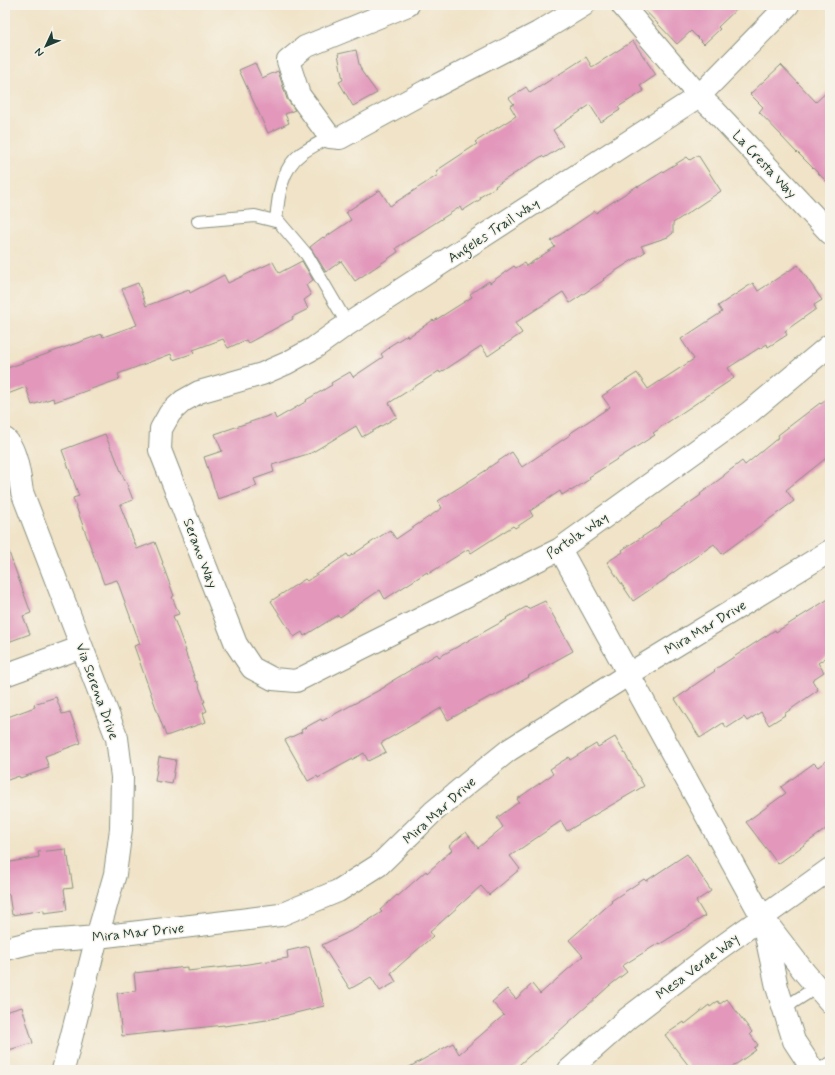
<svg xmlns="http://www.w3.org/2000/svg" width="835" height="1075" viewBox="0 0 835 1075" font-family="Mynerve,sans-serif">
  <rect width="100%" height="100%" fill="#f7f3e8"/>
  <filter id="ink" filterUnits="userSpaceOnUse"><feTurbulence type="fractalNoise" baseFrequency=".025" numOctaves="2"/><feDisplacementMap in="SourceGraphic" scale="8" xChannelSelector="R" yChannelSelector="G"/><feConvolveMatrix kernelMatrix="1 2 1 2 8 2 1 2 1" color-interpolation-filters="sRGB"/></filter>
  <filter id="wash" filterUnits="userSpaceOnUse"><feTurbulence type="fractalNoise" baseFrequency=".012" numOctaves="4" result="noise"/><feDisplacementMap in="SourceGraphic" scale="16" xChannelSelector="R" yChannelSelector="G"/><feGaussianBlur stdDeviation="0.9" result="paint"/><feColorMatrix in="noise" values="0 0 0 0 0 0 0 0 0 0 0 0 0 0 0 0 0 1.4 0 .05"/><feComposite in="paint" operator="in"/></filter>
  <g filter="url(#wash)">
    <rect width="100%" height="100%" fill="#f0e3c7"/>
    <g id="blocks">
      <!-- building -->
      <path fill="#e297bb" d="M640 5H741L718 27 720 29 704 44 691 31 677 44Z
        M633 41 656 75 640 86 644 91 618 107 620 110 601 122 590 105 553 130 563 146 544 158 542 156 495 186 496 187 480 197 481 199 462 211 460 207 396 248 398 252 355 281 341 261 326 272 310 247 323 237 324 238 351 220 346 212 380 190 390 206 438 175 436 171 477 144 475 142 516 116 510 106 514 104 509 98 526 87 530 93 586 57 592 67Z
        M356 50 359 64 362 72 377 93 353 106 339 82 343 80 338 54Z
        M255 63 262 78 278 71 287 99 295 110 285 114 289 123 268 133 239 70Z
        M781 65 816 102 830 89V185L797 152V153L781 136H782L759 112 763 107 750 94Z
        M698 155 721 191 673 223V233L668 237 641 246 645 252 603 279 604 280 570 303 563 292 515 323 522 333 488 356 481 346 440 373 439 371 389 403 397 417 362 437 356 426 311 453 272 465 274 472 254 479 257 486 218 499 204 457 222 451 215 434 274 414 276 419 307 401 306 400 332 385 331 383 350 372 353 377 383 357 381 354 389 348 388 347 407 335 408 337 433 320 434 321 472 297 470 294 489 281 490 283 514 266 516 268 524 263 526 266 555 247 551 241 595 211 596 213 637 186 638 187 687 157 690 160Z
        M302 261 313 280 306 285 311 295 304 300 308 309 292 317 293 319 248 343 246 340 228 348 223 339 193 350 194 353 173 360 171 354 118 374 120 379 54 402 53 398 32 405 26 387 5 395V369L102 334 103 337 137 325 122 289 138 283 146 306 189 290 190 293 224 275 228 283 273 262 279 273Z
        M798 265 822 300 814 305 816 309 785 331 787 335 768 347 767 344 759 349V348L728 368 734 378 659 428V429L653 433 655 435 589 477 590 479 571 491 570 490 562 495 560 491 530 511 533 516 515 528 513 526 471 553 468 549 428 574 427 572 385 599 380 590 340 617 338 615 304 636 302 632 294 637 271 601 305 579 307 581 347 554 349 557 390 530 396 539 442 508 438 501 488 469V468L512 452 522 467 570 435 569 434 610 407 602 396 637 373 648 389 694 359 681 339 722 312 718 306 753 283 758 291Z
        M830 397V455L786 490 794 501 722 554 714 544 667 577V578L633 601 607 562 623 552 622 550 662 524 661 523 701 495 700 494 724 476V475L742 461 745 465 779 437 778 435 820 403 821 404Z
        M105 434 112 451H113L124 479 127 484 133 500 120 505 137 549 155 542 163 563H162L174 596 172 597 179 614 173 616 186 651H185L196 682 197 681 205 702H203L207 711 203 713 206 722 166 736 134 646 140 644 117 580 104 584 73 498 79 496 62 450Z
        M5 547H7L31 613 23 616 30 634 8 642 5 633Z
        M830 598V655L818 663 824 672 812 680 818 690 784 714 785 715 769 725 761 712 747 721 744 717 727 728 723 723 700 738 675 699 690 689V688L715 671 714 670 775 630 776 632Z
        M545 601 573 651 528 676 529 677 492 697 491 696 448 720 441 708 381 743 386 752 368 761 364 753 318 778 317 776 308 781 285 740 302 732 301 730 321 719 322 721 385 687V686L393 681H392L437 654 439 657 507 619 506 618 526 607 528 609Z
        M56 697 62 714 70 712 81 743 45 756 49 768 20 778 19 776 5 781V718L35 707 34 704Z
        M615 737 644 786 567 831 561 821 510 856 520 869 489 895 481 886 430 932 433 936 391 973 396 982 380 991 371 977 350 989 322 945 355 929 382 912 380 910 397 895 398 896 426 871 427 873 452 850 449 846 466 832 478 848 503 827 497 818 519 802 517 799 553 774 550 769 569 757 570 760 596 744 598 747Z
        M159 757 176 760 172 784 155 781Z
        M830 758V826L778 864 746 822 786 793 781 787 814 763 818 767Z
        M66 849 67 857H68L73 888 64 889 67 910 44 913V910L12 915 9 894 5 895V863L39 857 38 852Z
        M687 854 711 891 696 901 705 916 660 944 659 943 622 966 627 972 609 986 536 1052 535 1051 513 1070H404L453 1043 459 1054 504 1015 492 1002 507 989 516 999 532 984 540 994 583 956 569 940 612 902 611 901 644 879 646 881Z
        M309 946 324 1006 267 1020 224 1026V1025L122 1036 117 993 136 991 134 973 187 967V971L235 966 288 958 287 951Z
        M727 999 752 1032 750 1034 758 1045 754 1048 756 1050 728 1070H692L665 1035 684 1022 685 1024 709 1005 710 1007 718 1001 720 1004Z
        M22 1007 33 1043 5 1051V1012Z"/>
    </g>
  </g>
  <g filter="url(#ink)">
    <use href="#blocks" fill-opacity="0" stroke="#88907e" stroke-width="1"/>
    <g fill="none" stroke-linecap="round" stroke-linejoin="round">
      <defs>
        <path id="lane" d="M198 221 255 216 279 222 307 255 348 325
          M276 221C278 197 281 168 302 153 311 147 321 142 330 137
          M784 1008 817 987"/>
        <path id="street" d="M408 5 305 47 288 61 299 95 330 137 340 138 426 91 538 33 584 5
          M622 5 699 96 715 111 830 233
          M788 5 699 96 339 330 314 348 287 363 262 374 199 392 183 401 170 413 161 429 160 450 236 644 252 668 273 679 296 681 560 549 750 412 830 345
          M5 439C16 447 20 478 22 492L117 738 122 777 121 829 115 874 97 937 63 1070
          M560 549 762 917 805 973 830 1002
          M5 675 82 647
          M763 922 777 987 794 1041 813 1070
          M5 949 33 942 97 937 225 922 280 915 338 891 379 865 433 812 468 783 509 750 629 674 830 551
          M569 1070 628 1018 717 950 830 869"/>
        <path id="secondary" d="M828 1070 830 1069"/>
      </defs>
      <!-- lane casing -->
      <use href="#lane" stroke="#88907e" stroke-width="14"/>
      <!-- street casing -->
      <use href="#street" stroke="#88907e" stroke-width="24"/>
      <!-- secondary casing -->
      <use href="#secondary" stroke="#88907e" stroke-width="24"/>
      <!-- lane -->
      <use href="#lane" stroke="#fff" stroke-width="12"/>
      <!-- street -->
      <use href="#street" stroke="#fff" stroke-width="22"/>
      <!-- secondary -->
      <use href="#secondary" stroke="#fff" stroke-width="22"/>
    </g>
  </g>
  <g text-anchor="middle" stroke-width="3" stroke-linejoin="round" paint-order="stroke">
    <!-- street labels -->
    <g font-size="14" fill="#1f3d34" stroke="#f7f3e8">
      <text transform="translate(765 164) rotate(47)" y="5">La Cresta Way</text>
      <text transform="translate(493 230) rotate(-33)" y="5">Angeles Trail Way</text>
      <text transform="translate(577 535) rotate(-34)" y="5">Portola Way</text>
      <text transform="translate(201 553) rotate(69)" y="5">Serano Way</text>
      <text transform="translate(705 627) rotate(-31)" y="5">Mira Mar Drive</text>
      <text transform="translate(98 691) rotate(70)" y="5">Via Serena Drive</text>
      <text transform="translate(439 810) rotate(-42)" y="5">Mira Mar Drive</text>
      <text transform="translate(138 932) rotate(-6)" y="5">Mira Mar Drive</text>
      <text transform="translate(697 966) rotate(-37)" y="5">Mesa Verde Way</text>
    </g>
  </g>
  <!-- margin -->
  <rect width="835" height="1075" fill="none" stroke="#f7f3e8" stroke-width="20"/>
  <!-- north arrow -->
  <g transform="translate(46 46) rotate(226)" stroke="#f7f3e8" stroke-width="3" paint-order="stroke">
  <path d="M0-3L7 15L0 10L-7 15Z" fill="#1f3d34"/>
  <text y="-6" font-size="11" font-weight="bold" text-anchor="middle" fill="#1f3d34">N</text>
  </g>
</svg>
